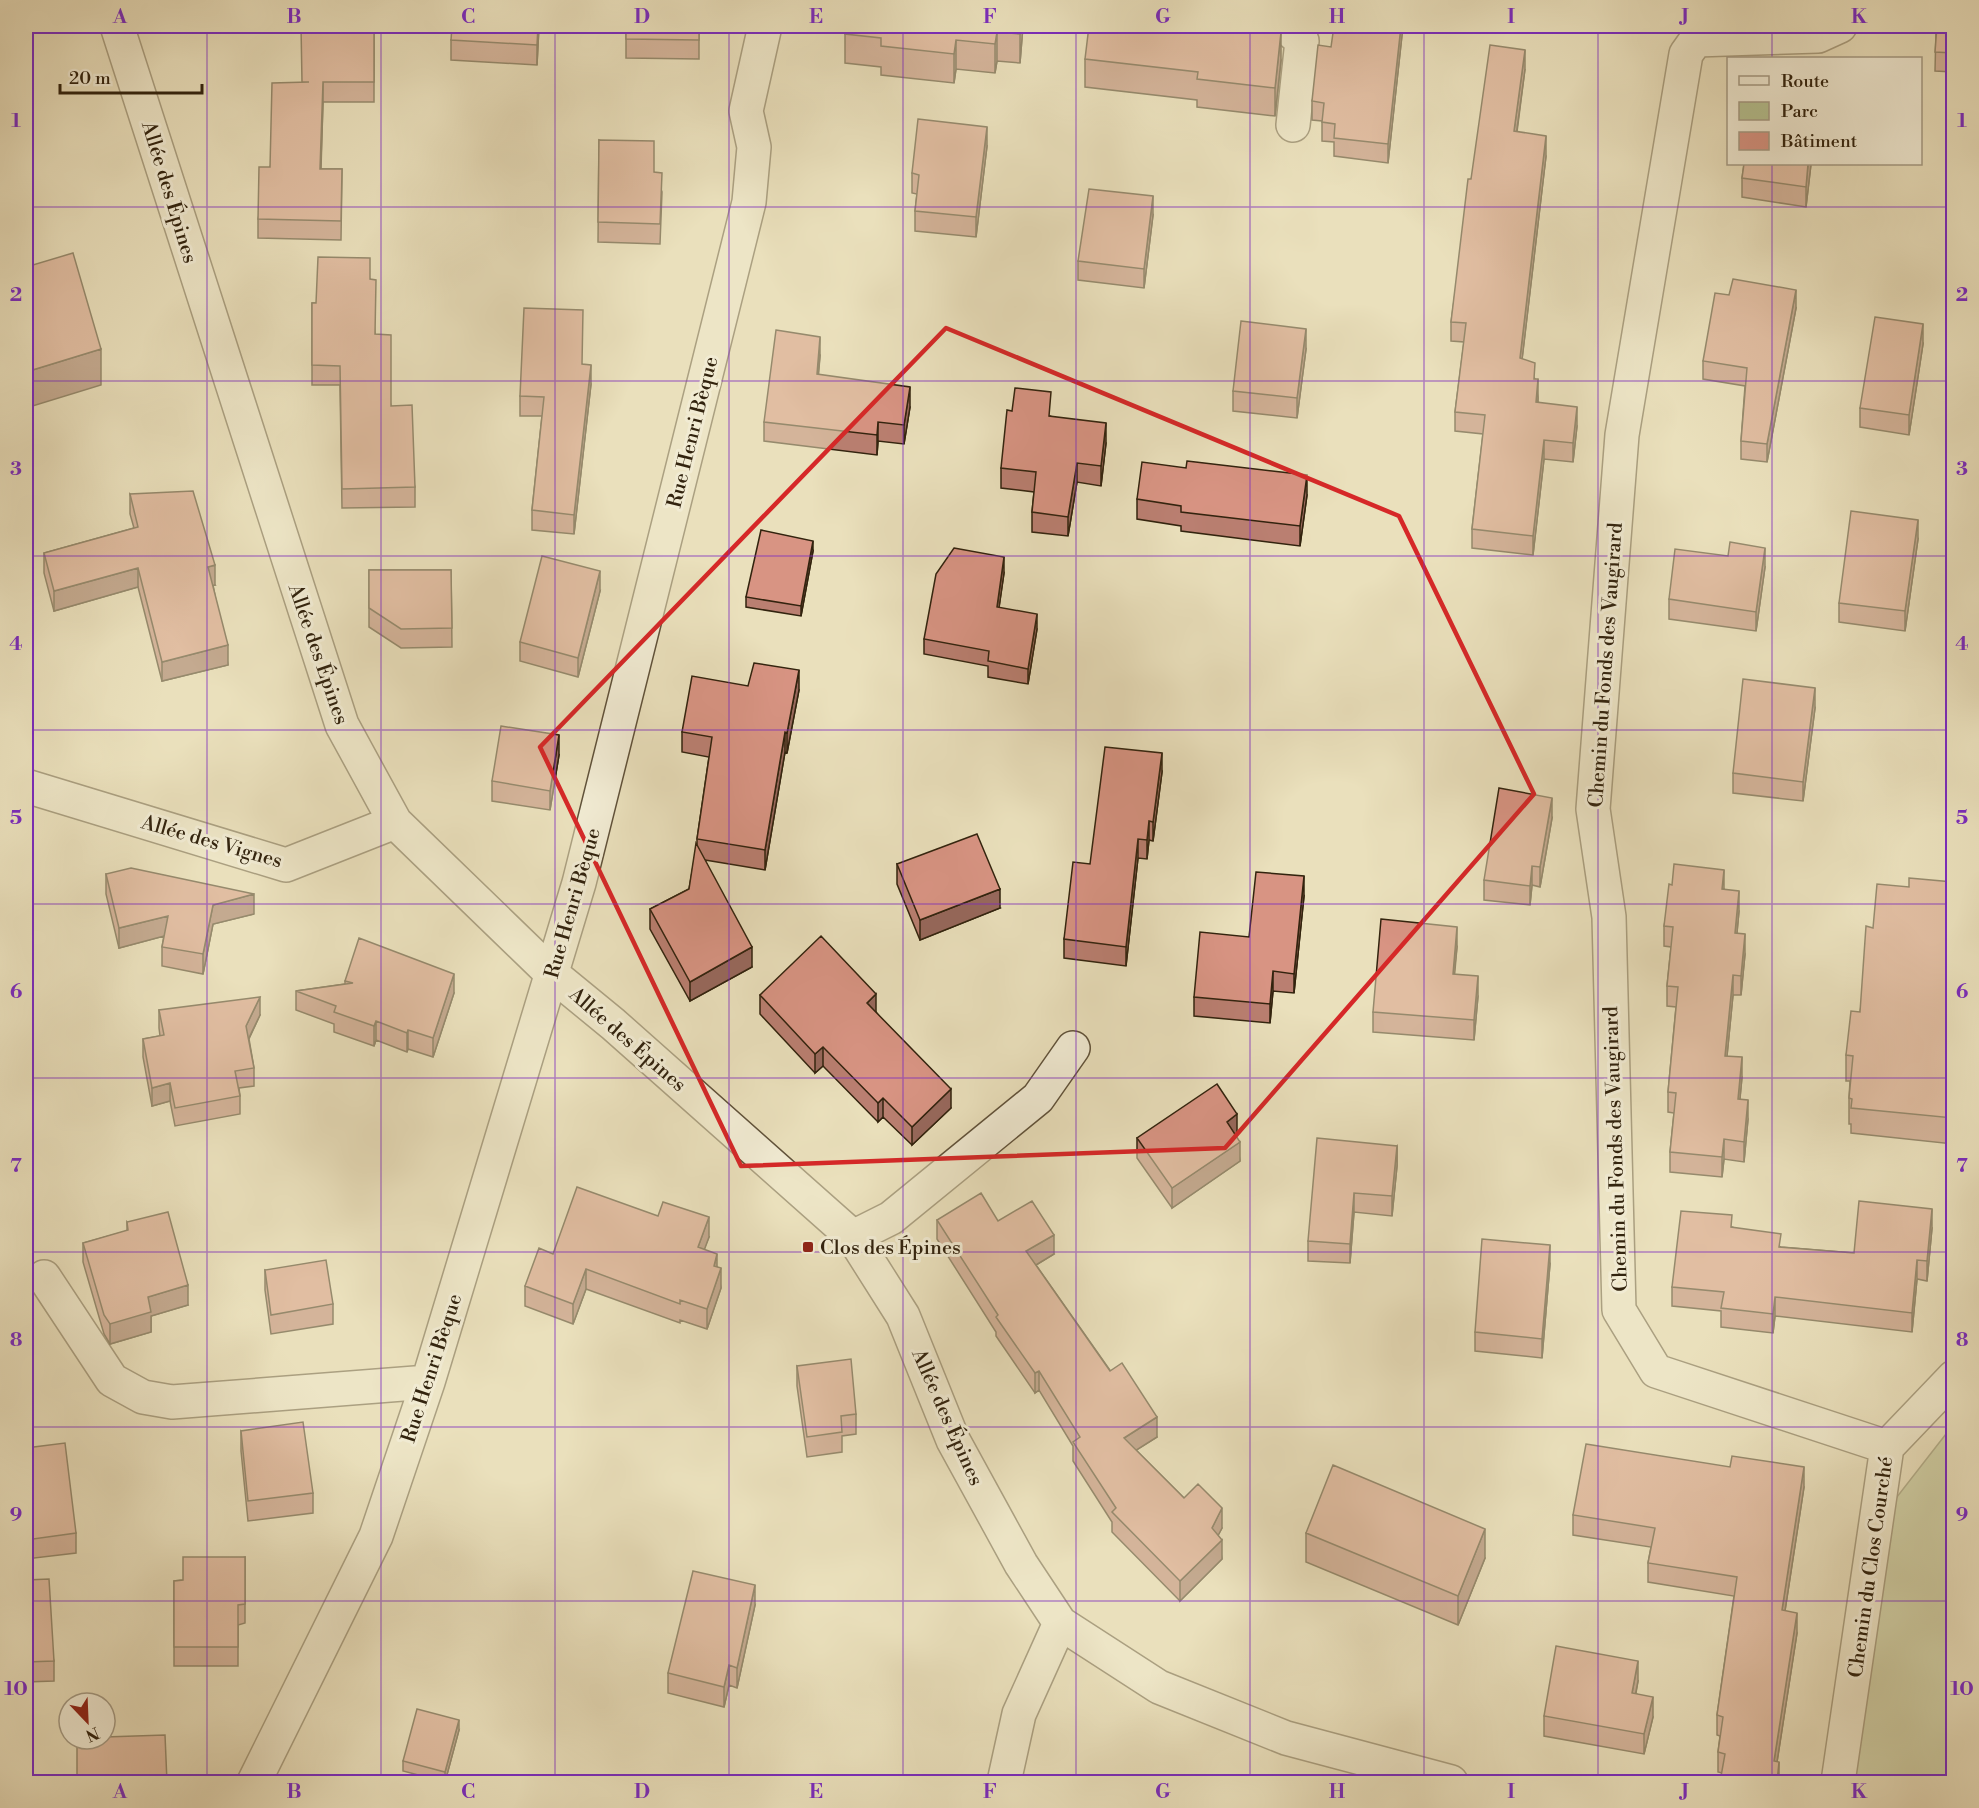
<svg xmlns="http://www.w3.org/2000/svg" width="1979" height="1808" viewBox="0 0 1979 1808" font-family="'Libre Bodoni',serif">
  <rect width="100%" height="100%" fill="#eae0bc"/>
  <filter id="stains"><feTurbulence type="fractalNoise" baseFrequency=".00333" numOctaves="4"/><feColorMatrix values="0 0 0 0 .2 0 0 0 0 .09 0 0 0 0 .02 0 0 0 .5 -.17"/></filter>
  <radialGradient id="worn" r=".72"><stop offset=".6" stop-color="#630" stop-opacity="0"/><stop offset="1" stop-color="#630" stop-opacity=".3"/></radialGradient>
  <!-- green -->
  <path fill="#b6c291" stroke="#747250" stroke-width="1.5" d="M1953 1425V1782H1855L1886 1511Z"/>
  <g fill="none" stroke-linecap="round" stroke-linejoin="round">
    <defs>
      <path id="street" d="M117 26 342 725 395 822 552 974 613 1024 853 1237 903 1316 953 1440 1021 1564 1060 1623 1159 1687 1286 1738 1451 1782
        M1285 26 1302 41 1293 125
        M1840 26 1818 36 1696 40 1686 54 1622 435 1593 809 1609 917 1619 1310 1656 1371 1887 1447
        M26 786 286 865 395 822
        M853 1237 891 1218 1038 1098 1073 1048
        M44 1277 112 1380 143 1397 172 1402 428 1382
        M254 1782 376 1536 428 1382 579 883 749 202 754 147 746 111 765 26
        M1004 1782 1019 1714 1060 1623
        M1838 1782 1887 1447 1954 1377"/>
    </defs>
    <!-- street casing -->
    <use href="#street" stroke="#60523a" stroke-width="36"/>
    <!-- street -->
    <use href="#street" stroke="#f1ebd3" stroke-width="33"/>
  </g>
  <!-- wall -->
  <path fill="#ba7f71" stroke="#32230e" stroke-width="1.5" d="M374 26V102H323L321 169H342L341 240 258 238V219L270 167 302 83Z
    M539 26 537 65 451 60V40Z
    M626 26H699V59L626 58Z
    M1023 26 1020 63 997 61 995 73 956 69 954 83 881 75V67L845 63V34Z
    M1261 26V29L1281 60 1275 116 1197 107V100L1085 87V59Z
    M1403 26 1388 163 1334 156V142L1322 141V121L1312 120V101L1331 47Z
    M1908 26H1953V72L1935 71 1936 30 1908 28Z
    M1525 69 1517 132 1546 156 1522 359 1535 379 1538 398V402L1577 426 1573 462 1544 459 1533 555 1472 548V529L1483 434 1455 431V412L1464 342 1451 341V322L1471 179Z
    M599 140 654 172 662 192 660 244 598 242Z
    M987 146 976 237 915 231V211L917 194 912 193V173Z
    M1744 164H1811L1806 207 1742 197V178Z
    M1153 215 1144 288 1078 280V261Z
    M370 279 375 334 391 406 415 487V507L342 508 340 385H312V303H316Z
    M1796 308 1767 462 1741 459V441L1745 386 1703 379V361Z
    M1923 344 1909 435 1860 427V408Z
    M1306 349 1297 418 1233 411V391Z
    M820 356 818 375 910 407 904 444 878 441 877 455 764 441V422Z
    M582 364 591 384 574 534 532 530V510L542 416H520V396Z
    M1050 416 1106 443 1101 486 1077 482 1068 536 1032 532V512L1034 492 1001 488V468Z
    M130 494 215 585H213L228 665 162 681 138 587 54 611 44 573V553L134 528 130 514Z
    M1307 495 1300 546 1181 531V526L1137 519V499Z
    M1918 539 1905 631 1839 622V603Z
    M813 551 801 616 746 607V597Z
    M1765 567 1756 631 1669 619V599Z
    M369 570H451L452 647 401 648 369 627Z
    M1004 573 999 607 1037 629 1028 684 988 677V666L924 654V639Z
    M600 591 578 677 520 661V642Z
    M748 686 799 690 787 753 785 752 765 870 705 860 752 967 690 1001 650 929V909L689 889 697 844V839L709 757 682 752V732Z
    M1815 708 1803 801 1733 793V773Z
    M559 755 550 810 492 801V781Z
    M1162 772 1153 841 1149 840 1147 859 1138 858 1126 966 1064 958V939L1090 864Z
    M1552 818 1540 887 1532 885 1530 905 1484 900V880Z
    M897 864 1000 908 920 940 897 884Z
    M106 874 254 914 213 924 203 974 162 966V947L164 936 119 948 106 894Z
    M1953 882V1144L1851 1133V1124H1849V1098L1850 1081H1846V1055L1860 1012 1873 928 1909 887Z
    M1672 885 1724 889 1739 911 1737 933 1745 954 1741 995H1733L1727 1056 1742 1077 1740 1099 1748 1119 1744 1162 1724 1159 1722 1177 1670 1172V1152L1674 1113 1668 1112V1092L1676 1007 1667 1006V986L1671 947 1664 946V926Z
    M1304 896 1294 993 1273 991 1270 1023 1194 1016V997L1249 937Z
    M1457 947 1454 974 1478 996 1474 1040 1373 1032V1012Z
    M345 981 454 993 433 1057 408 1049 407 1052 376 1040 374 1046 334 1032V1024L296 1010V991L345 984Z
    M760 995 876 1012 951 1108 912 1145 883 1117 878 1122 823 1066 815 1073 760 1014Z
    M159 1010 260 1015 249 1039 254 1068V1086L239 1088 240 1096V1114L175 1126 170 1101 152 1106 143 1057V1039L160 1036 159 1028Z
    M1237 1134 1236 1135 1240 1161 1172 1208 1137 1158V1138Z
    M1397 1146V1166L1392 1216 1354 1212 1350 1263 1308 1261V1241Z
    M937 1220 998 1221 1054 1254 1036 1265 1157 1437 1136 1450 1184 1498 1222 1528 1218 1535 1222 1559 1180 1601 1112 1532V1522L1073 1461V1446L1039 1390 1035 1393 996 1336V1332L937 1239Z
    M127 1222 188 1305 151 1316V1332L110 1344 104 1334 83 1262V1243L127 1231Z
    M1732 1227 1781 1247 1854 1253 1932 1228 1927 1281 1917 1279 1912 1332 1775 1316 1773 1333 1721 1327V1311L1672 1306V1287Z
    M709 1237 704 1249 717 1267 721 1288 707 1329 680 1320V1323L586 1289 573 1324 525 1306V1286L553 1254Z
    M1550 1264 1542 1358 1475 1351V1332Z
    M265 1270 333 1304V1324L271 1334 265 1290Z
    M797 1366 856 1414V1434L842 1436V1452L807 1457 797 1386Z
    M241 1431 313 1493V1513L248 1521 241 1451Z
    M26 1448 76 1533V1553L26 1559Z
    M1804 1487 1785 1611 1797 1633 1777 1762 1722 1773 1718 1772V1752L1720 1736 1717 1735V1715L1734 1596 1648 1582V1563L1651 1547 1573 1535V1515Z
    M1306 1533 1485 1558 1458 1625 1306 1562Z
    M245 1557V1623L238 1625V1666H174V1581L183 1580Z
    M26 1580 54 1661V1681L26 1682Z
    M755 1605 737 1688 729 1685 724 1707 668 1693V1673Z
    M1638 1681 1636 1693 1653 1717 1644 1754 1544 1736V1716Z
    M459 1730 445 1782 403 1771V1761Z"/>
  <!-- shaded-wall -->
  <path fill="#97685c" stroke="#32230e" stroke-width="1.5" d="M538 26H539L537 65V45Z
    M1020 26H1023L1020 63Z
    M1401 26H1403L1388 163V144Z
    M997 32V61L995 73V44Z
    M1281 32V60L1275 116V88Z
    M956 40V69L954 83V54Z
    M1525 50V69L1514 151V131Z
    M323 82V102L320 189V169Z
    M987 127V146L976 237V217Z
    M1546 136V156L1520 377V358Z
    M1808 164H1811L1806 207V187Z
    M1153 196V215L1144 288V269Z
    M1796 290V308L1767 462V444Z
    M1923 324V344L1909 435V415Z
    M1306 329V349L1297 418V398Z
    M820 337V356L817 394V374Z
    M101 349V385L26 408V372Z
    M591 365V384L574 534V515Z
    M1538 379V398L1536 421V402Z
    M910 387V407L904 444V425Z
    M1577 407V426L1573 462V443Z
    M878 422V441L877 455V435Z
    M1106 423V443L1101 486V466Z
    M1544 440V459L1533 555V536Z
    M1077 463V482L1068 536V517Z
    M1307 475V495L1300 546V526Z
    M1918 520V539L1905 631V611Z
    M813 541V551L801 616V606Z
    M1765 548V567L1756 631V612Z
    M1004 557V573L997 622V607Z
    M215 565V585L208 586V567Z
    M138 568V587L54 611V591Z
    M600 571V591L578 677V658Z
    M1037 614V629L1028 684V669Z
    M228 645V665L162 681V662Z
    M799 670V690L787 753V733Z
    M1815 688V708L1803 801V782Z
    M785 732V752L765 870V850Z
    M559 735V755L550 810V791Z
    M1162 753V772L1153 841V822Z
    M1552 798V818L1540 887V867Z
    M1149 821V840L1147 859V840Z
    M1138 839V858L1126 966V947Z
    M1532 866V885L1530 905V886Z
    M1724 870V889H1722Z
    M1304 876V896L1294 993V974Z
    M1000 889V908L920 940V920Z
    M1739 891V911L1735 953V933Z
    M254 894V914L213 924 203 974V954L213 905Z
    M168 916V935L119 948V928Z
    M1457 927V947L1453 993V974Z
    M1745 934V954L1741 995V976Z
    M752 947V967L690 1001V982Z
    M1273 971V991L1270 1023V1004Z
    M454 974V993L433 1057V1038Z
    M1733 975V995L1725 1076V1056Z
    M1478 976V996L1474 1040V1020Z
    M876 994V1013L867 1003Z
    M260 997V1015L246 1044V1026Z
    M376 1021V1040L374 1046V1026Z
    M408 1030V1049L407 1052V1033Z
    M823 1047V1066L815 1073V1054Z
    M1742 1057V1077L1738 1118V1099Z
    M170 1083V1101L152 1106V1088Z
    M951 1089V1108L912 1145V1127Z
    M883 1098V1117L878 1122V1103Z
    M1748 1100V1119L1744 1162V1142Z
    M1237 1114V1134L1227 1142V1122Z
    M1724 1139V1159L1722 1177V1157Z
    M1240 1142V1161L1172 1208V1188Z
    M1397 1146V1166L1392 1216V1196Z
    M1354 1193V1212L1350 1263V1244Z
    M1932 1209V1228L1927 1281V1261Z
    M709 1217V1237L698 1267V1247Z
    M1054 1235V1254L1026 1271V1251Z
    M1550 1245V1264L1542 1358V1339Z
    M717 1254V1274L714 1266Z
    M1917 1260V1279L1912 1332V1313Z
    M721 1268V1288L707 1329V1309Z
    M586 1269V1289L573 1324V1304Z
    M188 1285V1305L151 1316V1332L110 1344V1324L148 1297Z
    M1775 1297V1316L1773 1333V1314Z
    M1039 1371V1390L1035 1393V1373Z
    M1157 1417V1437L1124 1458V1438Z
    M1804 1467V1487L1782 1630V1610Z
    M1222 1508V1528L1212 1547V1528Z
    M1485 1529V1558L1458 1625V1596Z
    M1222 1540V1559L1180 1601V1581Z
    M755 1585V1605L737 1688V1668Z
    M1797 1613V1633L1774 1781V1761Z
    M1638 1661V1681L1632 1712V1693Z
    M729 1665V1685L724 1707V1687Z
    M1653 1697V1717L1644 1754V1734Z
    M459 1720V1730L445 1782V1772Z
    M1779 1762V1782H1777Z"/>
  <!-- building -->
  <path fill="#d89483" stroke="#32230e" stroke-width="1.5" d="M301 26H374V82H323L320 169H342L341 221 258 219 259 167H270L272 83 309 82H302Z
    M452 26H538L537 45 451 40Z
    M626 26H699V40L626 39Z
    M846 26H1020V34L997 32 995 44 956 40 954 54 881 46V38L845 34Z
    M1089 26H1260V29L1281 32 1275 88 1197 79 1198 72 1085 59Z
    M1334 26H1401L1388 144 1334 138 1335 124 1322 122 1324 103 1312 101 1318 45 1331 47Z
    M1937 26H1953V53L1935 52Z
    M1490 45 1525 50 1514 131 1546 136 1520 358 1535 363 1534 379H1538L1536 402 1577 407 1573 443 1544 440 1533 536 1472 529 1485 415 1455 412 1466 323 1451 322 1468 179H1471Z
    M918 119 987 127 976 217 915 211 919 175 912 173Z
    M599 140 654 141V172L662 173 660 224 598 222Z
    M1744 164H1808L1806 187 1742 178Z
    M1089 189 1153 196 1144 269 1078 261Z
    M73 253 101 349 26 372V267Z
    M318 257 370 258V279L376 280 375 334 391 335V406L412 405 415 487 342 489 340 366 312 365V303H316Z
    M1733 279 1796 290 1767 444 1741 441 1747 368 1703 361 1715 293 1729 295Z
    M524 308 583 310 582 364 591 365 574 515 532 510 544 397 520 396Z
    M1875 317 1923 324 1909 415 1860 408Z
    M1241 321 1306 329 1297 398 1233 391Z
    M776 330 820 337 817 374 910 387 904 425 878 422 877 435 764 422Z
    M1015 388 1051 392 1049 416 1106 423 1101 466 1077 463 1068 517 1032 512 1036 472 1001 468 1007 410 1012 411Z
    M1187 461 1307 475 1300 526 1181 512V506L1137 499 1142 462 1186 468Z
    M193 491 215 565 208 567 228 645 162 662 138 568 54 591 44 553 138 527 130 494Z
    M1851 511 1918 520 1905 611 1839 603Z
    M761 530 813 541 801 606 746 597Z
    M1730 542 1765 548 1756 612 1669 599 1675 549 1728 556Z
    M954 548 1004 557 997 607 1037 614 1028 669 988 661 989 651 924 639 936 574Z
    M542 556 600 571 578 658 520 642Z
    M369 570H451L452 628 401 629 369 608Z
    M754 663 799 670 787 733 785 732 765 850 697 839 712 737 682 732 692 676 748 686Z
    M1743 679 1815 688 1803 782 1733 773Z
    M501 726 559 735 550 791 492 781Z
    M1105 747 1162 753 1153 822 1149 821 1147 840 1138 839 1126 947 1064 939 1073 862 1090 864Z
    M1499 788 1552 798 1540 867 1532 866 1530 886 1484 880Z
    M977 834 1000 889 920 920 897 864Z
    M696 843 752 947 690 982 650 909 689 889Z
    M1674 864 1724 870 1722 889 1739 891 1735 933 1745 934 1741 976 1733 975 1725 1056 1742 1057 1738 1099 1748 1100 1744 1142 1724 1139 1722 1157 1670 1152 1676 1093 1668 1092 1678 987 1667 986 1673 927 1664 926 1669 884 1672 885Z
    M131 868 254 894 213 905 203 954 162 947 168 916 119 928 106 874Z
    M1256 872 1304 876 1294 974 1273 971 1270 1004 1194 997 1200 932 1249 937Z
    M1909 878 1953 882V1118L1851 1108 1852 1099 1849 1098 1853 1056 1846 1055 1851 1011 1860 1012 1866 926 1873 928 1877 884 1909 887Z
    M1381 919 1457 927 1453 974 1478 976 1474 1020 1373 1012Z
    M821 936 876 994 867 1003 951 1089 912 1127 883 1098 878 1103 823 1047 815 1054 760 995Z
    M359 938 454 974 433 1038 408 1030 407 1033 376 1021 374 1026 334 1012 336 1006 296 991 353 983 345 981Z
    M260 997 246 1026 254 1068 235 1071 240 1096 175 1108 170 1083 152 1088 143 1039 164 1035 159 1010Z
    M1217 1084 1237 1114 1227 1122 1240 1142 1172 1188 1137 1138Z
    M1317 1138 1397 1146 1392 1196 1354 1193 1350 1244 1308 1241Z
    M577 1187 658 1216 663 1202 709 1217 698 1247 717 1254 714 1266 721 1268 707 1309 680 1300V1304L586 1269 573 1304 525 1286 539 1248 553 1254Z
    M981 1193 998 1221 1032 1201 1054 1235 1026 1251 1110 1371 1122 1363 1157 1417 1124 1438 1184 1498 1198 1484 1222 1508 1212 1528 1222 1540 1180 1581 1112 1512 1116 1508 1073 1442 1080 1437 1039 1371 1035 1373 996 1317 998 1315 937 1220Z
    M1859 1201 1932 1209 1927 1261 1917 1260 1912 1313 1775 1297 1773 1314 1721 1308 1724 1292 1672 1287 1681 1211 1732 1215 1731 1227 1781 1234 1779 1247 1854 1253Z
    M168 1212 188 1285 148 1297 151 1312 110 1324 104 1315 83 1243 128 1230 127 1222Z
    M1482 1239 1550 1245 1542 1339 1475 1332Z
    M326 1260 333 1304 271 1315 265 1270Z
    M851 1359 856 1414 841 1416 842 1432 807 1437 797 1366Z
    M303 1422 313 1493 248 1501 241 1431Z
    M65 1443 76 1533 26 1540V1448Z
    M1586 1444 1730 1467 1732 1456 1804 1467 1782 1610 1797 1613 1774 1761 1779 1762 1777 1782H1720L1725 1754 1718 1752 1723 1717 1717 1715 1737 1577 1648 1563 1655 1528 1573 1515Z
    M1333 1465 1485 1529 1458 1596 1306 1533Z
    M183 1557H245V1604L238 1605V1647H174V1581L183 1580Z
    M693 1571 755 1585 737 1668 729 1665 724 1687 668 1673Z
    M49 1579 54 1661 26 1662V1580Z
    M1556 1646 1638 1661 1632 1693 1653 1697 1644 1734 1544 1716Z
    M417 1709 459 1720 445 1772 403 1761Z
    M165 1735 167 1782H77V1739H105V1737Z"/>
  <!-- marked area -->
  <path d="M0 0H1979V1808H0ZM946 328 1399 516 1534 794 1225 1148 741 1166 540 747Z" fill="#eae0bc" fill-opacity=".55" fill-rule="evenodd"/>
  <path fill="none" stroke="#d62828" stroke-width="4.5" stroke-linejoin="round" d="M946 328 1399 516 1534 794 1225 1148 741 1166 540 747Z"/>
  <!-- grid -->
  <path fill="none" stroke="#7b2cbf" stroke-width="1.5" stroke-opacity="0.55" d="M207 26V1782M381 26V1782M555 26V1782M729 26V1782M903 26V1782M1076 26V1782M1250 26V1782M1424 26V1782M1598 26V1782M1772 26V58M1772 164V1782M26 207H1954M26 381H1954M26 556H1954M26 730H1954M26 904H1954M26 1078H1954M26 1252H1954M26 1427H1954M26 1601H1954"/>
  <!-- markers -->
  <rect fill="#8f2418" stroke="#f1ebd3" stroke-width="2" x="802" y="1241" width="12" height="12" rx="3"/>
  <g text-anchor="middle" stroke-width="6" stroke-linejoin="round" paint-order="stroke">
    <!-- street labels -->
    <g font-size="20" fill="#32230e" stroke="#f1ebd3">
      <text transform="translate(170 192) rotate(73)" y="7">Allée des Épines</text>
      <text transform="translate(692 432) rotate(-76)" y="7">Rue Henri Bèque</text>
      <text transform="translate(319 654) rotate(71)" y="7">Allée des Épines</text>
      <text transform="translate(1605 665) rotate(-86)" y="7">Chemin du Fonds des Vaugirard</text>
      <text transform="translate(212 841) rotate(16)" y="7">Allée des Vignes</text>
      <text transform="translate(572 903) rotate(-74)" y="7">Rue Henri Bèque</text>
      <text transform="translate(628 1039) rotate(41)" y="7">Allée des Épines</text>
      <text transform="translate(1615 1149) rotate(-92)" y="7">Chemin du Fonds des Vaugirard</text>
      <text transform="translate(431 1368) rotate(-72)" y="7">Rue Henri Bèque</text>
      <text transform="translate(948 1417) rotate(66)" y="7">Allée des Épines</text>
      <text transform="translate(1870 1567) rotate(-82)" y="7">Chemin du Clos Courché</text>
    </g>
    <!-- poi labels -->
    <g font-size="20" fill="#32230e" stroke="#f1ebd3" text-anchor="start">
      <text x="820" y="1254">Clos des Épines</text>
    </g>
  </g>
  <!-- margin -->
  <rect width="1979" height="1808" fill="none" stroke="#eae0bc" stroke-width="66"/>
  <!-- legend -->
  <rect x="1727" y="57" width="195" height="108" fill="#f1ebd3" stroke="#a59b84" stroke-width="1.5"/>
  <rect x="1739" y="76" width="30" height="9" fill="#f1ebd3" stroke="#a59b84" stroke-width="1.5"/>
  <text x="1781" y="87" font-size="18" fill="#32230e">Route</text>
  <rect x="1739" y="102" width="30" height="18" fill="#b6c291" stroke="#a59b84" stroke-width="1.5"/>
  <text x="1781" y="117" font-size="18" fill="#32230e">Parc</text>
  <rect x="1739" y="132" width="30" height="18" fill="#d89483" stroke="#a59b84" stroke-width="1.5"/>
  <text x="1781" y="147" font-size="18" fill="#32230e">Bâtiment</text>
  <!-- north arrow -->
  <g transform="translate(87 1721) rotate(157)"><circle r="28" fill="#f1ebd3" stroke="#a59b84" stroke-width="1.5"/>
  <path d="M0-4.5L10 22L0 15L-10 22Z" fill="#8f2418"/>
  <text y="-9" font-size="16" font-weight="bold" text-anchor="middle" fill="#32230e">N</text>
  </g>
  <!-- scale -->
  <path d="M60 84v9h142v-9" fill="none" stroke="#32230e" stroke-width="3"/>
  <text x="69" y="84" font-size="18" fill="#32230e" stroke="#f1ebd3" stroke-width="4.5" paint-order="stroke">20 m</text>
  <rect x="33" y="33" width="1913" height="1742" fill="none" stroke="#7b2cbf" stroke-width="2"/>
  <g font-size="20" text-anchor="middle" font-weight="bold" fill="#7b2cbf">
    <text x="120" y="23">A</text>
    <text x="294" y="23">B</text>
    <text x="468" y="23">C</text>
    <text x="642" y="23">D</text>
    <text x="816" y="23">E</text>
    <text x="990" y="23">F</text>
    <text x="1163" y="23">G</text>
    <text x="1337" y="23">H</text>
    <text x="1511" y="23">I</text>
    <text x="1685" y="23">J</text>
    <text x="1859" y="23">K</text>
    <text x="16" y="127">1</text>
    <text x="1962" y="127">1</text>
    <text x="16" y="301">2</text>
    <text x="1962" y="301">2</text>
    <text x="16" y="475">3</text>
    <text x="1962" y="475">3</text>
    <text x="16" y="650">4</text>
    <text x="1962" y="650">4</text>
    <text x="16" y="824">5</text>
    <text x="1962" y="824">5</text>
    <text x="16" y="998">6</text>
    <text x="1962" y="998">6</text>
    <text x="16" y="1172">7</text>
    <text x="1962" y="1172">7</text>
    <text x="16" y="1346">8</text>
    <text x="1962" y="1346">8</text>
    <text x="16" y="1521">9</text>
    <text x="1962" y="1521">9</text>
    <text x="16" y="1695">10</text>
    <text x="1962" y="1695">10</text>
    <text x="120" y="1798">A</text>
    <text x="294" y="1798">B</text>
    <text x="468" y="1798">C</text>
    <text x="642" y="1798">D</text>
    <text x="816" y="1798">E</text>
    <text x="990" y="1798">F</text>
    <text x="1163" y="1798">G</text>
    <text x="1337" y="1798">H</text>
    <text x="1511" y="1798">I</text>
    <text x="1685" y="1798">J</text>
    <text x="1859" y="1798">K</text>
  </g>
  <rect width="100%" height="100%" filter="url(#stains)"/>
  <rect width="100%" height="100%" fill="url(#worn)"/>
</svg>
